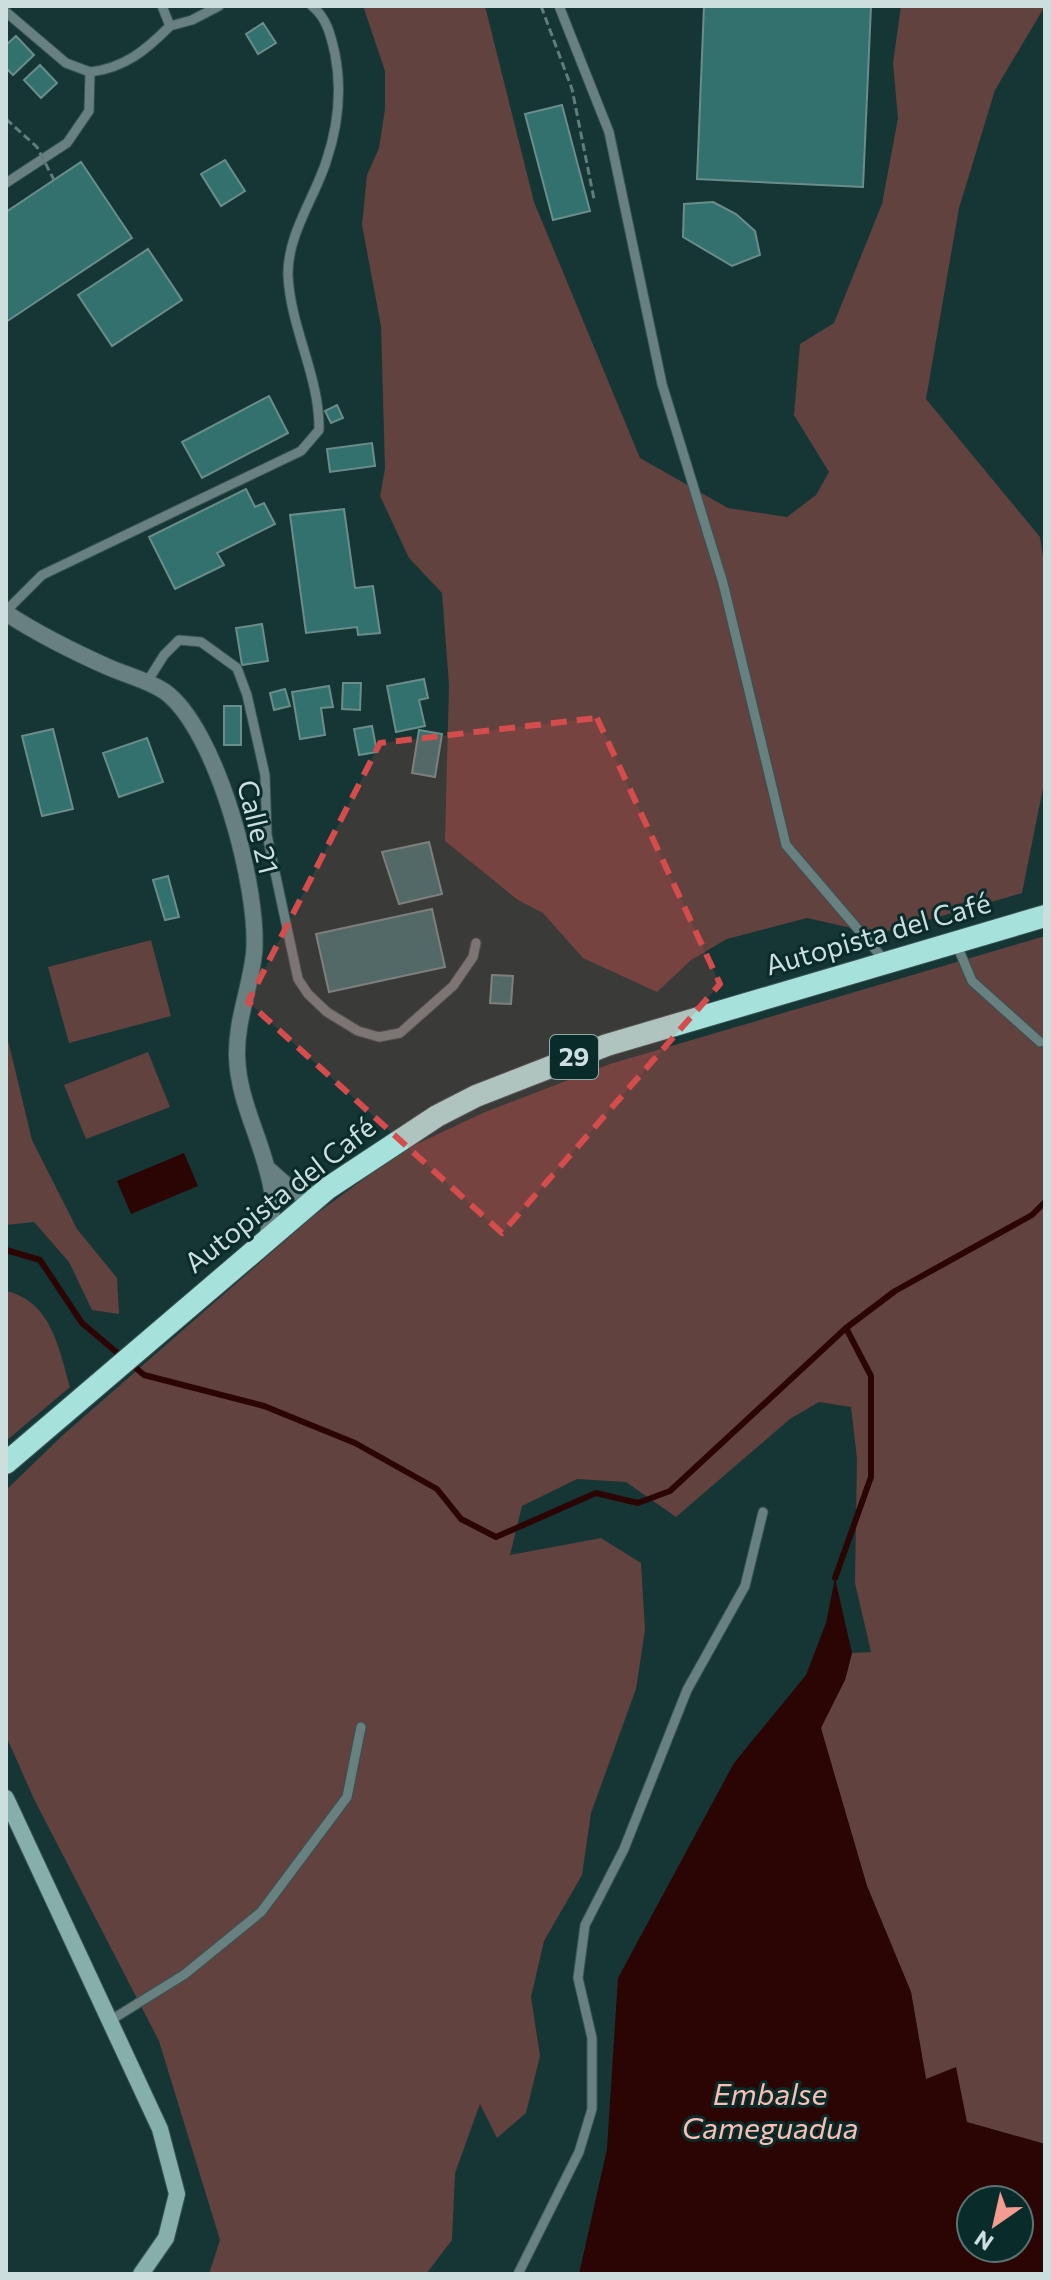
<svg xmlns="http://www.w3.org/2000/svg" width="1051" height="2280" viewBox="0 0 1051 2280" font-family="Commissioner,sans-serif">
  <rect width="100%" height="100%" fill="#153635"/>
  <!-- green -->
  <path fill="#61423e" d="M363 6H485L534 202 640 458 728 508 787 517 816 495 829 472 794 415 800 344 834 323 882 204 898 118 893 63 901 6H1045L995 90 959 208 926 399 1040 537 1045 571V778L1022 893 878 934 807 918 727 939 691 960 657 992 583 958 543 913 518 900 445 841 449 685 442 593 409 558 380 496 385 469 381 326 362 225 367 175 379 148 385 109V71Z
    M1045 936V2144L966 2122 926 2079 911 1992 867 1886 820 1727 845 1680 852 1653 871 1652 855 1583 857 1458 851 1407 819 1402 790 1419 676 1517 626 1482 577 1479 522 1506 510 1555 601 1538 641 1563 645 1630 636 1689 591 1813 582 1875 544 1941 531 1997 540 2056 526 2113 497 2138 480 2104 455 2173 452 2240 426 2274H209L220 2240 159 2041 34 1799 6 1736V1490L63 1435 312 1217 400 1152 485 1112 610 1064Z
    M151 940 171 1016 69 1043 48 967Z
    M6 1032 32 1140 77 1229 117 1278 119 1314 92 1310 69 1262 34 1222 6 1225Z
    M148 1052 170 1107 86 1139 64 1085Z
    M6 1291C51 1301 59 1348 70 1387L6 1441Z"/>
  <!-- water -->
  <path fill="#2b0504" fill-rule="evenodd" d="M184 1153 198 1186 131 1214 117 1181Z
    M835 1578 852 1653 845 1680 821 1728 867 1886 911 1992 926 2079 956 2067 967 2122 1045 2144V2274H579L607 2149 618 1978 734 1763 806 1675 826 1623ZM971 2200H1019V2248H971Z"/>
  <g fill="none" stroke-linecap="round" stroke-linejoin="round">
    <!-- stream -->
    <path stroke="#2b0504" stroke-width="6" d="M6 1250 40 1260 82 1323 121 1356
      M130 1363 144 1375 264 1406 355 1443 437 1489 461 1519 496 1537 596 1493 638 1503 670 1491 846 1328 895 1291 1032 1215 1045 1202
      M835 1578 871 1477V1376L846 1328"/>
  </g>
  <!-- building -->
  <path fill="#33716e" stroke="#6a8d8a" stroke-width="2" d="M704 6H871L863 187 697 179Z
    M263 23 276 43 258 54 246 34Z
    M16 36 34 55 13 75 6 68V45Z
    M40 65 57 83 41 98 24 80Z
    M562 105 590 211 553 220 525 114Z
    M225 160 245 191 221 206 201 174Z
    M81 162 132 238 6 322V212Z
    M713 202 736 214 755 231 760 255 732 266 683 237 684 204Z
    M148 249 182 300 112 346 78 295Z
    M269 396 288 433 202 478 182 442Z
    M337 405 343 418 331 423 325 411Z
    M372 443 375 466 330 472 327 449Z
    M246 489 255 507 264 503 275 524 217 553 224 565 175 589 149 537Z
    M344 509 355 588 373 586 380 633 358 635 357 627 306 633 290 515Z
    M262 624 268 661 242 665 236 628Z
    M424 679 428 698 419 700 425 726 396 732 387 686Z
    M343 683H361L360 710 342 709Z
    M329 686 333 707 321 708 325 735 300 739 292 692Z
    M285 689 290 706 274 710 270 693Z
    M224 706H241V745H224Z
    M372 726 377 752 359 755 354 729Z
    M53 729 73 809 42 816 22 736Z
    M419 730 442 734 435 777 412 773Z
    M147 738 163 782 119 797 103 753Z
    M429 842 442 894 399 904 382 852Z
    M168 876 179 917 165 920 153 880Z
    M432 909 445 967 329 992 316 934Z
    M492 975 513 976 511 1004 490 1003Z"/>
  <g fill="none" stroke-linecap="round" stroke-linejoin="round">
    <defs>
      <path id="service" d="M162 6 170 26 192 20 219 6
        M559 6 609 132 662 384 723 583 786 845 886 962
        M6 12 66 63 90 72
        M6 183 67 143 89 111 90 72C125 68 146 50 170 26
        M6 611 42 575 301 451 319 430C320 377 291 330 288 276 287 235 314 199 326 162 338 127 342 90 335 54 331 36 327 18 312 6
        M147 682 164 655 179 640 201 642 237 668 247 695 265 775 267 835 298 979 308 994 327 1012 358 1031 379 1037 400 1033 453 986 473 957 476 943
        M956 943 972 981 1040 1042
        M111 2020 185 1974 261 1912 347 1797 361 1727
        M518 2274 579 2152 592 2109V2038L578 1978 585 1925 624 1849 687 1690 745 1586 763 1512"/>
      <path id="minor" d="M6 613C38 634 72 651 108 667 126 675 147 680 164 691 217 728 260 891 254 954 250 989 236 1021 237 1056 238 1103 265 1145 272 1191 274 1207 270 1223 267 1239
        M268 1169 294 1192 320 1195"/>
      <path id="secondary" d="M6 1798 160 2129 177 2194 166 2238 141 2274"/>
      <path id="trunk" d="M6 1463 328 1188 437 1116 476 1096 607 1045 1045 916"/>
    </defs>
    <!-- service casing -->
    <use href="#service" stroke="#365453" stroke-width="11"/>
    <!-- minor casing -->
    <use href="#minor" stroke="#365453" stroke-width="18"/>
    <!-- secondary casing -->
    <use href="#secondary" stroke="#365453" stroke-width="18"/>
    <!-- trunk casing -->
    <use href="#trunk" stroke="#365453" stroke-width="24"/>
    <!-- path -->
    <path stroke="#617c7b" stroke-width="3" stroke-dasharray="8 4" stroke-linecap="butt" d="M541 6 572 89 594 199"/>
    <!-- service -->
    <use href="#service" stroke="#68807f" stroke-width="9"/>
    <!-- minor -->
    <use href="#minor" stroke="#68807f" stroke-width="16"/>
    <!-- secondary -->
    <use href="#secondary" stroke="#86aeab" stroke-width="16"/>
    <!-- trunk -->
    <use href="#trunk" stroke="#a7e1dc" stroke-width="22"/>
    <!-- path-bridge -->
    <path stroke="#617c7b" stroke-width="3" stroke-dasharray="8 4" stroke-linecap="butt" d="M6 119 37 147 54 180"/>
  </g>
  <!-- marked area -->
  <path fill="#d44c4c" fill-opacity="0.2" stroke="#d44c4c" stroke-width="6" stroke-dasharray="16 10" stroke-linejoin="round" d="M597 718 720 984 502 1233 248 1002 380 743Z"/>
  <g text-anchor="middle" stroke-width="6" stroke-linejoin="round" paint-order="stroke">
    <!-- shield labels -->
    <rect fill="#092c2b" stroke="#92a9a8" stroke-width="2" x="550" y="1035" width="48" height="44" rx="6"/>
    <g font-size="26" font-weight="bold" fill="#ccdedd">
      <text x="574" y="1066">29</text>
    </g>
    <!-- street labels -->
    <g font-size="28" fill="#ccdedd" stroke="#092c2b">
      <text transform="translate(258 827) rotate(76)" y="10">Calle 21</text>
      <text transform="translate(878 934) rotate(-16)" y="10">Autopista del Café</text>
      <text transform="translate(280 1195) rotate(-38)" y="10">Autopista del Café</text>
    </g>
    <!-- water labels -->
    <g font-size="30" font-style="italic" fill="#fcbdb3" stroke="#092c2b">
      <text x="770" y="2105">Embalse<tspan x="770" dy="34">Cameguadua</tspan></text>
    </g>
  </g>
  <!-- border -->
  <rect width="1051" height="2280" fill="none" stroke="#ccdedd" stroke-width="16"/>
  <!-- north arrow -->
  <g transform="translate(995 2224) rotate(214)"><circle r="38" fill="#092c2b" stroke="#577372" stroke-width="2"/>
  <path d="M0-6L14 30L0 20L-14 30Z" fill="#f59c90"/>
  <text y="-12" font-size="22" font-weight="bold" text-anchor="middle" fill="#ccdedd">N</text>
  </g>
</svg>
